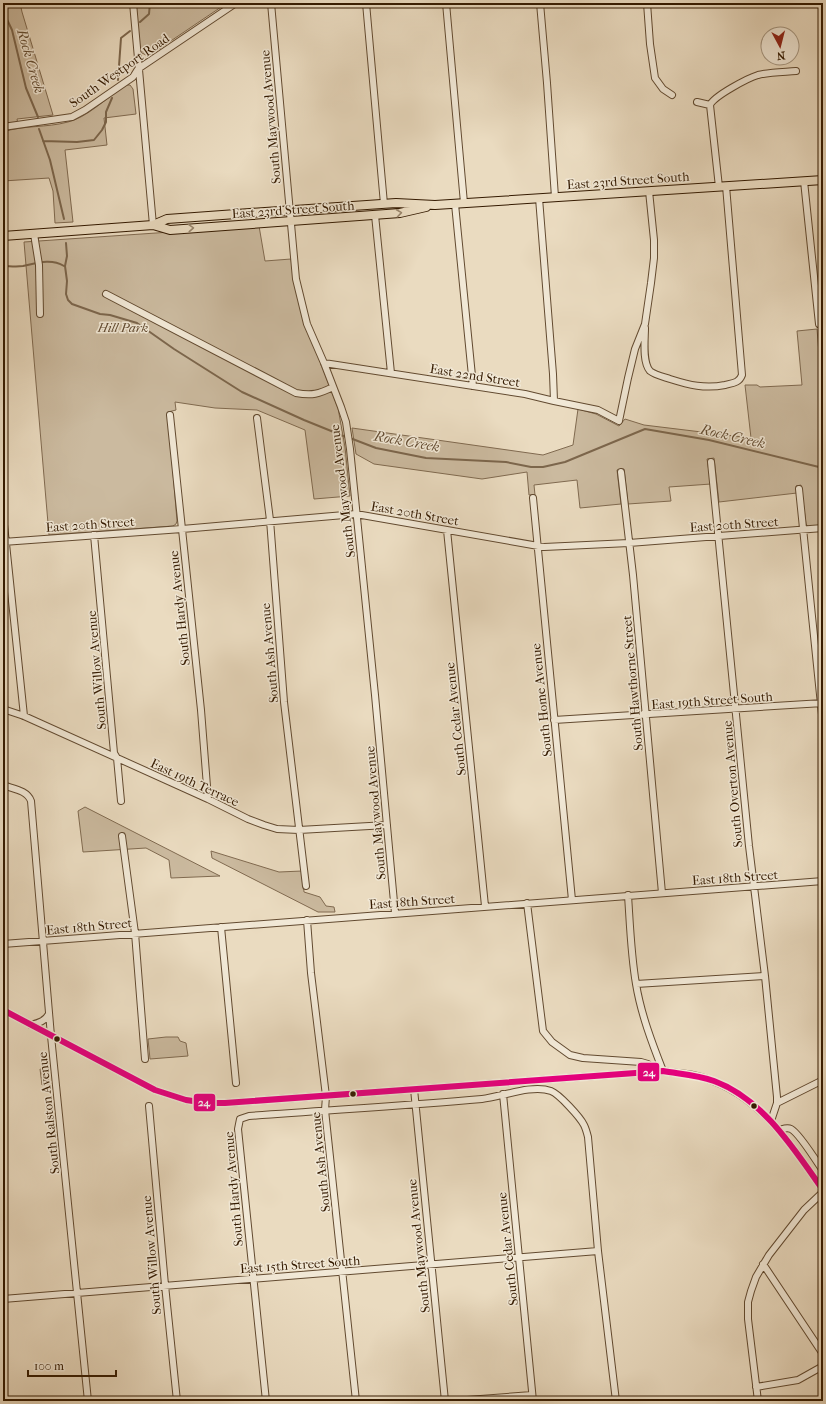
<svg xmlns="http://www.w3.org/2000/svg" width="826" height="1404" viewBox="0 0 826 1404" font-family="'IM FELL French Canon',serif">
  <rect width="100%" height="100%" fill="#eadbc0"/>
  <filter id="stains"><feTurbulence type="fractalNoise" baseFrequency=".005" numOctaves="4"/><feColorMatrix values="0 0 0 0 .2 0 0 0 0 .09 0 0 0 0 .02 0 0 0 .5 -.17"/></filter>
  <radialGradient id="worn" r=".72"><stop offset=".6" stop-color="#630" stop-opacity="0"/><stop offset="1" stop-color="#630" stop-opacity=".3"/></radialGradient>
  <!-- green -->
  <path fill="#cbba9f" stroke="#806a50" d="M3 3H20L22 12 53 115 17 119 18 124 3 127Z
    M136 3H227L150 55H146L140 52Z
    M127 85H130L133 89 136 114 104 118 107 145 65 150 73 222 55 223 53 191 49 178 3 181V132C24 125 46 128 68 122 86 118 107 98 122 87Z
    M259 226 265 261 291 259 295 284 301 312 338 408 345 447 350 496 314 499 305 430 257 410 215 408 175 402 176 410 168 412 177 521 176 524 173 526 49 535 24 242Z
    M817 329 823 402V526L809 527 806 524 801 485 796 486 797 493 719 502 714 458 707 459 711 484 669 487 671 501 628 504 624 469 617 470 621 504 580 508 577 480 534 485 535 495H529L527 472 482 479 374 464 356 454 352 428 543 455 573 445 578 409 596 414 619 426 625 419 644 425 751 438 745 385H757L760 387 802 385 797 331Z
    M85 807 220 876 171 878 169 860 146 848 83 852 78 811Z
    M211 851 279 872 302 871 304 892 320 897 326 906 334 907 335 912H318L212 858Z
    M166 1037H178L180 1041 186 1043 188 1056 150 1059 148 1039Z
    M47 1068 49 1084 42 1085 40 1069Z"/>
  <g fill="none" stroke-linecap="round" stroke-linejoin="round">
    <!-- stream -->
    <path stroke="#7c664c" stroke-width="2" d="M3 11 12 30 26 88 38 117
      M140 22 149 14 150 3
      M118 80 121 38 130 31
      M39 129 50 160 64 219
      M43 141 77 142 94 140 102 130 106 122V112L112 98
      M66 243 67 256 65 266 67 281 66 294 68 300 72 304 100 314 110 315 137 323 174 349 242 392 304 420 346 437
      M3 266C9 266 16 267 23 266 37 263 51 258 64 266
      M350 438 376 448 426 458 506 462 531 467H543L565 462 645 429 709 440 823 468"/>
    <defs>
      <path id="minor" d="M133 3 153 225
        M271 3 296 279 307 324 324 363 341 407 346 422 350 449 375 695 395 913
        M366 3 384 204
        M446 3 464 203
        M540 3 547 83 555 197
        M647 3 650 44 655 78 663 89 672 95
        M697 102 710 105
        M710 105C714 96 748 78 758 75 770 72 784 72 796 71
        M710 105 719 187
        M3 127 72 117 85 110 133 77 138 69 236 3
        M804 181 819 324
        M539 198 553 374 554 401
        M455 204 473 386
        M375 215 391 373
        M34 234 39 265 40 314
        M106 294 296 393C312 396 319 394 333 387
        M645 328C645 339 642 362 650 371 655 375 664 377 670 379 689 385 705 389 725 385 733 383 739 383 742 375L726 186
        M324 363 525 394 554 401 598 410 619 421 628 378 635 349 645 324 651 283 654 258V240L649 191
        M170 415 201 710 208 799
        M257 418 270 520 284 702 306 886
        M711 462 749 846 765 976 777 1097V1103L771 1121
        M621 472 633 575 662 893
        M799 489 823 724
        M533 498 572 900
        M3 515 24 716
        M447 530 485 906
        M94 535 114 753 117 758 121 801
        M3 542 182 529 356 514 544 547 629 543 823 528
        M3 709 24 716 208 799 248 819 264 825 277 829 299 830 387 825
        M554 720 823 703
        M3 785C13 789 27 790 31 801L51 1036 88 1401
        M122 836 135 933 145 1059
        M628 895C630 925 631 955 636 984 641 1014 652 1043 663 1071
        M527 903 543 1031 552 1042 570 1055 583 1058 641 1062 648 1064 656 1072
        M307 920 311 973 326 1096 325 1110 356 1401
        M221 927 236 1083
        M3 944 823 881
        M636 984 765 976
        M3 1010 155 1090 186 1100 207 1103H225L663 1071C673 1073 683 1073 693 1075 756 1088 789 1142 823 1190
        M31 1025C39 1023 45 1021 49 1014
        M414 1089 445 1401
        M503 1094 533 1401
        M777 1103 823 1080
        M149 1106 165 1285 177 1401
        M779 1130C783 1129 787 1127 791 1129 799 1133 817 1162 823 1171
        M763 1264 823 1354
        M3 1299 598 1251
        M756 1387 798 1380 823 1366
        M266 1401 238 1129 240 1119 249 1116C327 1110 404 1106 482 1099 501 1097 532 1084 551 1091 559 1094 580 1117 584 1125 586 1129 587 1133 588 1137L598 1251 616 1401
        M454 1401 532 1395
        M758 1401 748 1319V1302L751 1291 756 1277 769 1255 804 1210 823 1192"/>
      <path id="major" d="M153 225 167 219 250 213 396 203 435 205 823 180
        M3 236 153 225 170 230 400 213 426 207"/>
    </defs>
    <!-- minor casing -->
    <use href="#minor" stroke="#624a30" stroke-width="8"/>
    <!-- major casing -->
    <use href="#major" stroke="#341a00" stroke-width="10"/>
    <!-- minor -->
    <use href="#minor" stroke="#f1e8d6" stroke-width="6"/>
    <!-- major -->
    <use href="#major" stroke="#eadbc0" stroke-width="8"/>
    <defs>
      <path id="bus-1" d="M3 1010 155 1090 186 1100 207 1103H225L663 1071C680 1074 697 1075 714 1081 763 1099 794 1149 823 1190"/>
    </defs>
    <!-- bus-1 casing -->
    <use href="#bus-1" stroke="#f1e8d6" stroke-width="9"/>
    <!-- bus-1 -->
    <use href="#bus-1" stroke="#e5007d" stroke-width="6"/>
  </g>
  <!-- one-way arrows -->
  <defs><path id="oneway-chevron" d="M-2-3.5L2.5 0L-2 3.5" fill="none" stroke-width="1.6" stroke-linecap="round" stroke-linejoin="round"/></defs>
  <g stroke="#98846a">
    <use href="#oneway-chevron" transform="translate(399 213) rotate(-8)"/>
    <use href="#oneway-chevron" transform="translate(191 228) rotate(-4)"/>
  </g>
  <!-- markers -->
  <g fill="#341a00" stroke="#f1e8d6" stroke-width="1.5">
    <circle cx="57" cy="1039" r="3.5"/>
    <circle cx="353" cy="1094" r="3.5"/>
    <circle cx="754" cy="1106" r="3.5"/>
  </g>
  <g text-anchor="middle" stroke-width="3" stroke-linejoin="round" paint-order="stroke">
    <!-- street labels -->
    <g font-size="13" fill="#341a00" stroke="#f1e8d6">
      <text transform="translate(119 70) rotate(-35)" y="5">South Westport Road</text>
      <text transform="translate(270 117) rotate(-95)" y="5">South Maywood Avenue</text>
      <text transform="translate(628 180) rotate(-4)" y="5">East 23rd Street South</text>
      <text transform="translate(293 209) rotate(-4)" y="5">East 23rd Street South</text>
      <text transform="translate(475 375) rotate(9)" y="5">East 22nd Street</text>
      <text transform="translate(342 491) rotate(-97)" y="5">South Maywood Avenue</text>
      <text transform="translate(415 513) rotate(10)" y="5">East 20th Street</text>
      <text transform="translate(90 524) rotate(-4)" y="5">East 20th Street</text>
      <text transform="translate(734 524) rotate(-4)" y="5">East 20th Street</text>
      <text transform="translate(179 608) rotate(-96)" y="5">South Hardy Avenue</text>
      <text transform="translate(269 653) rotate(-95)" y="5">South Ash Avenue</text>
      <text transform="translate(96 670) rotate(-95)" y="5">South Willow Avenue</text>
      <text transform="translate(632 683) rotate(-95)" y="5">South Hawthorne Street</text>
      <text transform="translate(541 700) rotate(-96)" y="5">South Home Avenue</text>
      <text transform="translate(712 700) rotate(-4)" y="5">East 19th Street South</text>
      <text transform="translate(455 719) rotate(-96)" y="5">South Cedar Avenue</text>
      <text transform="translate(195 782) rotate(25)" y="5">East 19th Terrace</text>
      <text transform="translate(732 784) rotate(-95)" y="5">South Overton Avenue</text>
      <text transform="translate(375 813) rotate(-95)" y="5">South Maywood Avenue</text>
      <text transform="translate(735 877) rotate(-4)" y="5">East 18th Street</text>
      <text transform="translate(412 901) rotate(-4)" y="5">East 18th Street</text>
      <text transform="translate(89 926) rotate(-5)" y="5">East 18th Street</text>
      <text transform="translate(48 1113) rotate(-96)" y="5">South Ralston Avenue</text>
      <text transform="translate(320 1162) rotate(-96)" y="5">South Ash Avenue</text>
      <text transform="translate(233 1189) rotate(-95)" y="5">South Hardy Avenue</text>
      <text transform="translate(418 1246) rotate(-96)" y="5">South Maywood Avenue</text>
      <text transform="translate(507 1249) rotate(-96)" y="5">South Cedar Avenue</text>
      <text transform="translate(151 1255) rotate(-95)" y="5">South Willow Avenue</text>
      <text transform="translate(300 1264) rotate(-4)" y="5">East 15th Street South</text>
    </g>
    <!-- park labels -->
    <g font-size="13" font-style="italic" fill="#614a30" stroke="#f1e8d6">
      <text x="123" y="332">Hill Park</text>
    </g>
    <!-- water labels -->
    <g font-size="14" font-style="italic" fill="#644d33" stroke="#f1e8d6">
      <text transform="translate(31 61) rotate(74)" y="5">Rock Creek</text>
      <text transform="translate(733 436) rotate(13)" y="5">Rock Creek</text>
      <text transform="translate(407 441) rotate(10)" y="5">Rock Creek</text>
    </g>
  </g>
  <g stroke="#f1e8d6" stroke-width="1.5">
    <rect x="637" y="1062" width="23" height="20" rx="4" fill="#e5007d"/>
    <rect x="193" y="1093" width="23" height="19" rx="4" fill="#e5007d"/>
  </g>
  <g font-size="11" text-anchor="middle" font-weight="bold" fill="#fff">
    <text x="649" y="1076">24</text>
    <text x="204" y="1106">24</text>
  </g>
  <!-- margin -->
  <rect width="826" height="1404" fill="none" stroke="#eadbc0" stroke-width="16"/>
  <rect x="4" y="4" width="818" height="1396" fill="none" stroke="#341a00" stroke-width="2"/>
  <rect x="8" y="8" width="810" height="1388" fill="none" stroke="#341a00"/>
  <!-- north arrow -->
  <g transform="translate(780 46) rotate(173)"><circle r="19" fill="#f1e8d6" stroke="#a59680"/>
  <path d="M0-3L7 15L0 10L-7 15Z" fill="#8f2418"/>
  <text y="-6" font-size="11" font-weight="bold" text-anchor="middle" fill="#341a00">N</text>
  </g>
  <!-- scale -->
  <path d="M28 1370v6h88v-6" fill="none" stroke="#341a00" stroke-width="2"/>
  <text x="34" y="1370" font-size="12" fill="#341a00" stroke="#f1e8d6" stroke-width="3" paint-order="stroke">100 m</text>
  <rect width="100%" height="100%" filter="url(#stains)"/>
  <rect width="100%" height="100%" fill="url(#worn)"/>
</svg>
